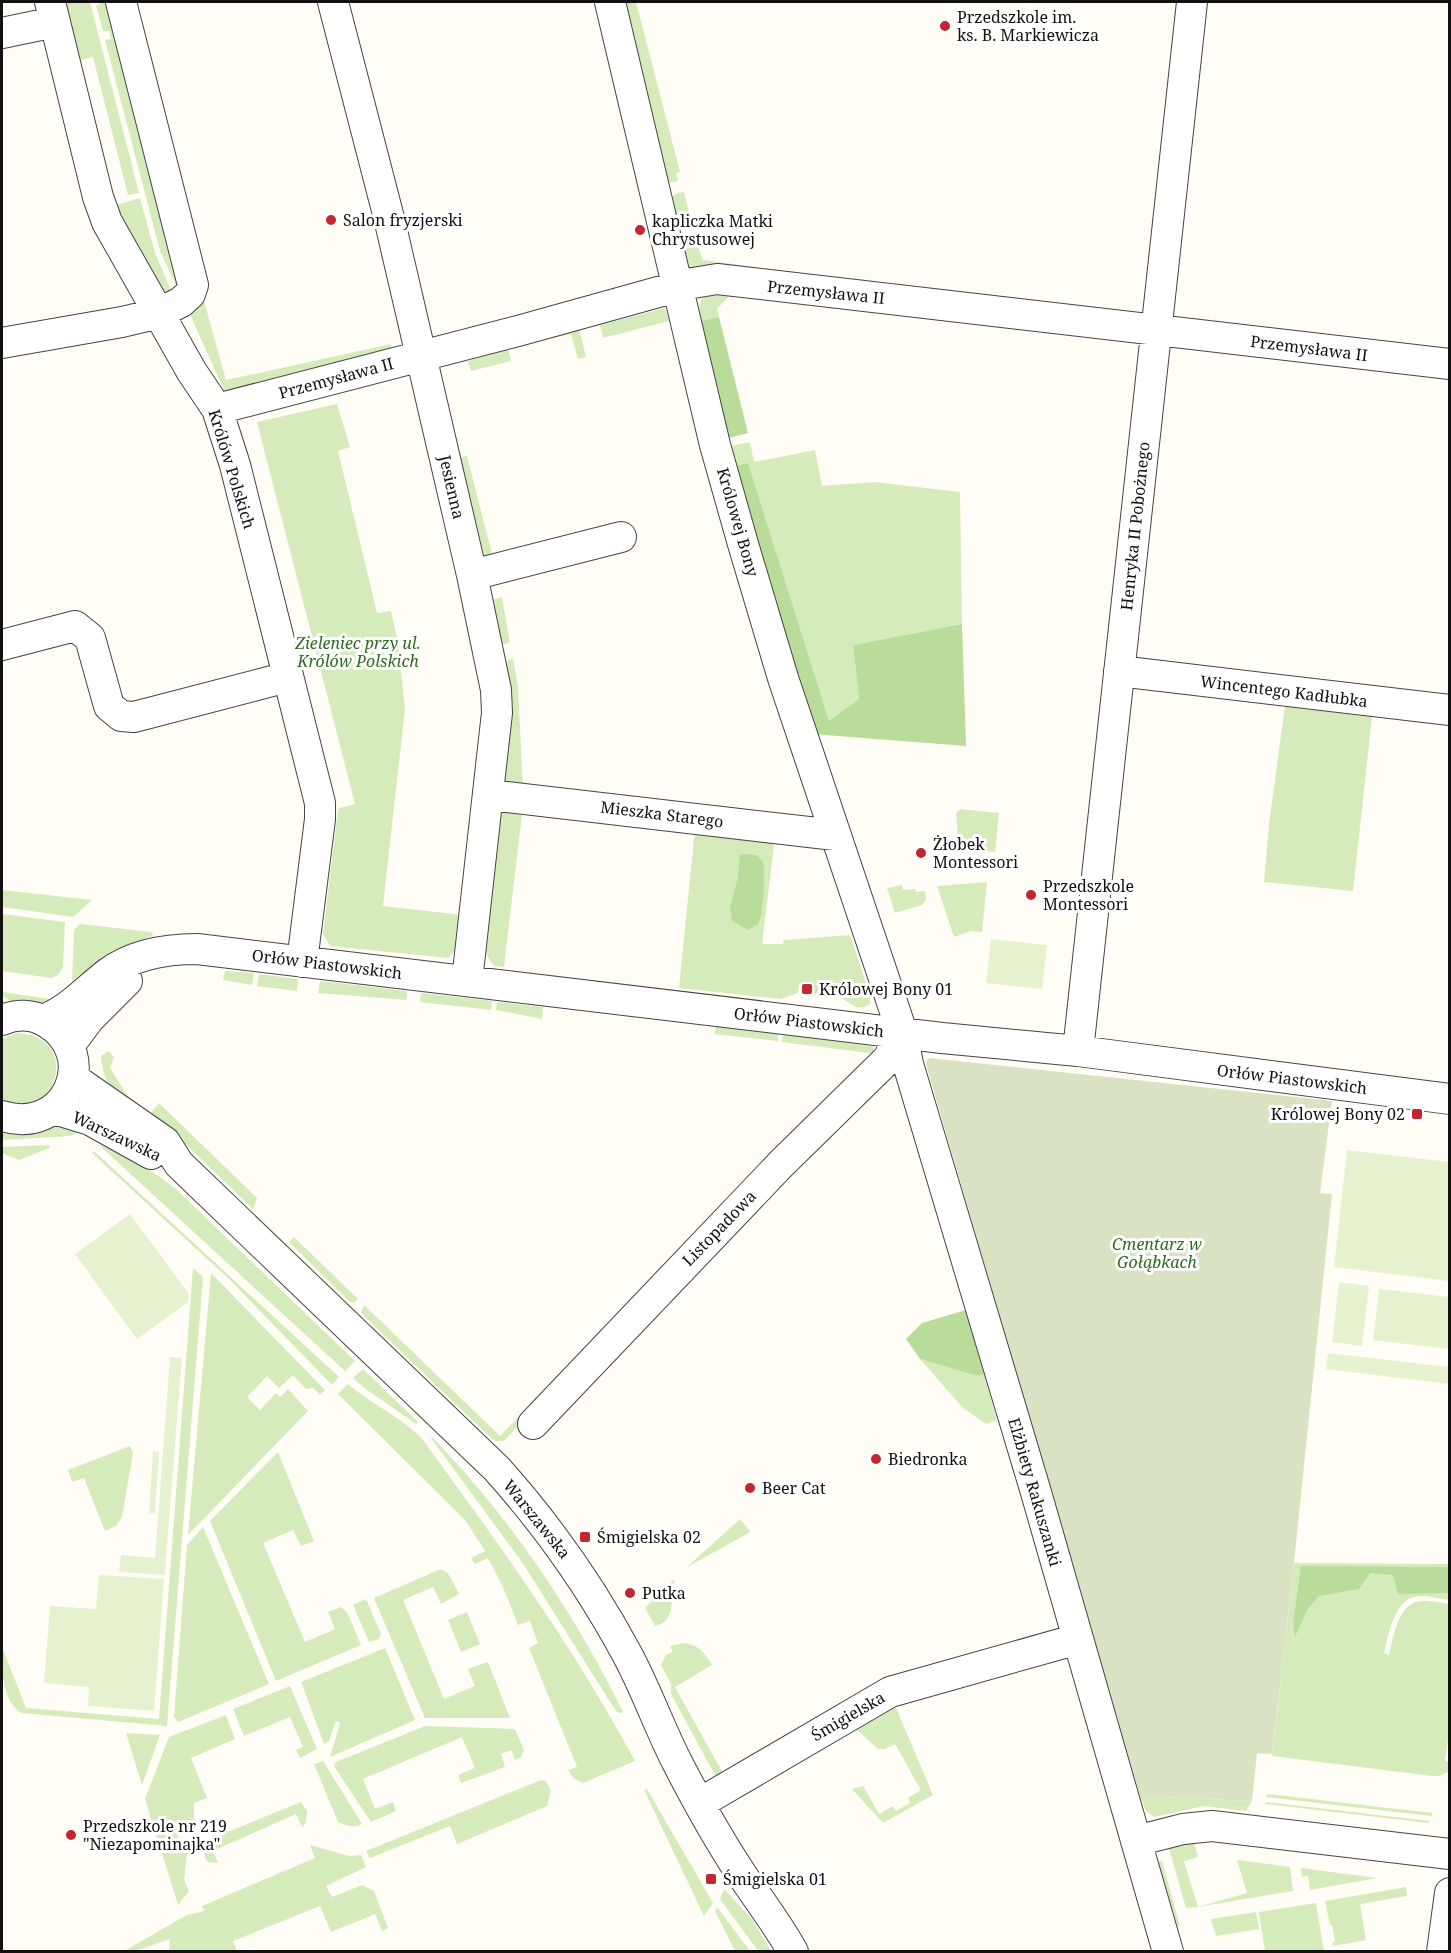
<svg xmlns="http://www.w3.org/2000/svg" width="1451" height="1953" viewBox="0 0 1451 1953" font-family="'Noto Serif',serif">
  <rect width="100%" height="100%" fill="#fffdf5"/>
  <!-- green -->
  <path fill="#d5ebbc" d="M60 2H90L139 193 128 195 93 57 76 61Z
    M100 2H110L182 281 179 292 160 251 105 40 111 39 109 31H103L96 5 100 4Z
    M621 2H636L680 172 676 173 678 181 668 183Z
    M684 192 692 224 691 227 681 229 674 228 668 201 675 194Z
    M140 198 155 253 173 295 166 296 113 206Z
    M694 242 697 244 703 260 814 275 808 280 687 269 679 249 683 244Z
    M713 294 729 296 717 309 719 317 701 321C699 308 696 296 713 294Z
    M204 301 226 380 391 344 393 353 233 392 224 390 187 308Z
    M665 308 669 321 603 338 600 325Z
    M579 328 586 357 578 359 571 334 549 339 550 337Z
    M508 349 511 361 471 371 468 361Z
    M337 404 350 447 338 451 377 613 391 611 398 642 405 709 383 906 462 915 458 949 448 958 330 946 323 934 338 810 340 808 355 804 257 422Z
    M750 442 754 462 815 450 822 486 874 482 960 492 962 624 853 645 859 699 829 722 748 464 732 467 727 447Z
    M460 451 461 457 467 456 492 554 487 558 481 556 454 453Z
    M502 597 510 643 499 645 489 600Z
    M513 658 518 687 523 789 503 784 502 664Z
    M1285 706 1372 717 1353 891 1264 882 1269 824Z
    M501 808 575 815 574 821 522 814 504 967 494 966 481 946Z
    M960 809 999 813 995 852 985 851V847L959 849 956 813Z
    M695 829 768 838 774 845 762 944H783L784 940 850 935 870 995V1004C856 1013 851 1002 839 997 832 995 822 995 814 994V986L799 984 798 993 781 999 679 988Z
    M987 882 982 932 971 931 954 937 937 886Z
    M902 885 903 890 915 889 916 892 925 891 926 900 922 905 895 913 887 888Z
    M2 890 92 900 73 917 2 907Z
    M2 914 65 922 63 967 58 975 51 978 2 971Z
    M80 924 151 932 153 934 152 936 124 947 72 984 74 930Z
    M225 971 254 973 252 985 223 980Z
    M259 974 298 979 297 991 257 986Z
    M320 981 407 991V1000L318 993Z
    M2 992 63 1001 55 1006 14 1004 2 995Z
    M421 993 492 1001 491 1010 420 1002Z
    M497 1002 543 1007 542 1019 496 1010Z
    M716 1026 778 1033V1041L714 1034Z
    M16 1033C85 1035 55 1129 2 1099V1039Z
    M783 1034 872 1046 877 1054 782 1042Z
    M109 1051 114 1057 110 1068 131 1101C109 1087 104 1084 101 1056Z
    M159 1103 257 1198 253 1209 177 1136 150 1114Z
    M58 1124 79 1132 71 1136 2 1140V1130Z
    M49 1145 50 1148 19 1160 2 1153V1147Z
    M99 1145C122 1150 159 1175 177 1190L355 1361 345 1371Z
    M94 1151 339 1377 332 1385 230 1280 92 1153Z
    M294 1237 358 1299 354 1303 350 1302 289 1242Z
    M193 1268 203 1277 167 1726 22 1713C2 1703 1 1666 2 1647L26 1708 159 1719Z
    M211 1273 325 1390 320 1395 313 1388 306 1389 293 1375 279 1388 267 1376 247 1397 260 1410 276 1393 280 1397 288 1389 308 1411 188 1535Z
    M364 1305 500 1436 579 1354 582 1357 504 1441H494L361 1313Z
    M920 1359 977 1376 984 1374 997 1420 986 1424 963 1408Z
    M363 1369 418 1422 416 1424 367 1390 353 1378Z
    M348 1384C371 1404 402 1417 423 1440 499 1544 574 1648 635 1761L583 1783 573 1778 568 1770 577 1767 529 1648 538 1643 530 1621 518 1625 503 1587 488 1558 475 1564 471 1558 485 1551 465 1520 338 1394Z
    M432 1437C509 1516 574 1612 623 1712L622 1713 617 1712 612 1705 524 1565 431 1438Z
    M130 1446 133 1453 122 1517 116 1526 105 1531 84 1478 72 1482 68 1470Z
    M278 1452 314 1541 301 1546 293 1530 263 1543 305 1642 335 1629 328 1612 341 1607 347 1612 361 1645 276 1681 210 1521Z
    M740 1519 750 1531 747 1534 687 1567Z
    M203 1527 269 1684 178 1722 174 1717 187 1545Z
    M1294 1563 1449 1564V1600C1440 1599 1430 1596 1420 1596 1394 1596 1389 1634 1384 1653L1389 1655C1393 1638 1398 1602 1421 1601 1430 1600 1440 1603 1449 1604L1450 1726 1445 1760 1449 1763 1448 1772 1439 1776H1432L1272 1756Z
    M441 1569 448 1573 459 1594 441 1604 433 1587 403 1600 444 1699 475 1686 468 1669 488 1662 510 1718H425L374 1598Z
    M673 1580 675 1581C669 1597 677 1622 655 1626L645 1608Z
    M366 1599 381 1634 379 1639 369 1642 353 1605Z
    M467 1612 480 1644 461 1652 448 1620Z
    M683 1643C698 1644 705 1653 712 1665L675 1687 724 1775 717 1779 671 1694V1684L661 1665 666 1655 673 1652 670 1646Z
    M385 1648 415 1720 330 1757 340 1723 336 1721 329 1741 324 1744 301 1682Z
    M290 1686 317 1749 300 1758 296 1750 303 1747 290 1717 244 1736 233 1709Z
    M894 1703 933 1795 883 1823 852 1789 863 1786 879 1814 893 1806 896 1811 910 1803 908 1798 921 1790 895 1744 885 1749H878L854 1727Z
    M226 1715 235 1739 191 1758 207 1798 194 1803V1824L180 1823 177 1846 188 1847 184 1880 189 1891 178 1905 145 1799 169 1737Z
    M425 1726 515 1729 524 1750 521 1757 515 1760 511 1750 501 1754 505 1767 461 1783 458 1775 475 1768 462 1737 363 1779 375 1809 393 1802 396 1811 371 1822 334 1766 336 1762Z
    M126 1733 160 1735 142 1785Z
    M323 1761 362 1824C354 1829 346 1825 338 1822L314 1764Z
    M541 1780 546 1781 551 1790 547 1806 457 1844 450 1826 370 1858 366 1851Z
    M647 1789 713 1903 704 1916 644 1790Z
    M1267 1794 1432 1813V1816L1266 1797Z
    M1140 1796 1252 1801 1246 1811 1204 1806 1154 1817 1146 1811Z
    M301 1802 307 1811 306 1823 302 1827 296 1814 213 1851 218 1863 208 1862C202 1856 205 1847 208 1840Z
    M1266 1802 1429 1821V1823L1265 1804Z
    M1194 1842 1198 1857 1184 1861 1198 1907 1247 1893 1237 1860 1290 1867 1293 1891 1198 1907 1186 1908 1169 1848Z
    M310 1845 349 1856 361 1855 366 1867 326 1886 332 1897 362 1885 374 1891 388 1928 382 1931 375 1914 331 1932 320 1906 233 1941 237 1951H169L170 1939 135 1951H124L187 1915 204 1911 202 1906 315 1858Z
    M1162 1861 1180 1926 1176 1927 1154 1863Z
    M1301 1868 1377 1878 1310 1890 1308 1876 1302 1877Z
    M1406 1887 1407 1896 1360 1904 1366 1940 1333 1946 1332 1942H1335L1332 1925H1330L1325 1901Z
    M724 1889 752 1919 771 1951H758L720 1899Z
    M1316 1903 1324 1951H1265L1259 1912Z
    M717 1907 750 1951H735L715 1911Z
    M1256 1912 1259 1929 1216 1936 1211 1919Z"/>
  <!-- forest -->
  <path fill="#b9dc9b" d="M719 317 748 433 725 439 696 322Z
    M748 463 829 721 859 699 853 645 962 624 966 746 812 734 732 467Z
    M740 854 757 855 764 864V888L761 917 757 925 748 930 732 921 730 907 738 877Z
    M966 1310 984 1374 977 1376 920 1359 906 1339 922 1323Z
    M1301 1566 1449 1567V1593L1398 1594 1393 1575 1370 1573 1359 1589 1319 1596 1307 1610 1295 1637 1293 1624Z"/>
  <!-- cemetery -->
  <path fill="#d9e3c4" d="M930 1058 1332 1101 1320 1193 1332 1194 1294 1563 1272 1754 1257 1753 1252 1801 1140 1796 927 1068 926 1061Z"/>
  <!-- pitch -->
  <path fill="#e6f2cf" d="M991 939 1047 945 1042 989 986 983Z
    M1347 1150 1449 1162V1281L1334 1267Z
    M130 1214 189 1294 188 1302 137 1339 75 1254Z
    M1339 1282 1369 1286 1362 1346 1332 1342Z
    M1379 1289 1449 1297V1349L1373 1340Z
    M1328 1353 1449 1367V1384L1326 1369Z
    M170 1357 182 1358 166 1558H158L166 1559 165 1575 119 1572 121 1555 155 1558Z
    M153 1451 159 1452 155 1513H149Z
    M99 1575 164 1579 154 1711 88 1706 89 1687 44 1683 50 1606 96 1609Z"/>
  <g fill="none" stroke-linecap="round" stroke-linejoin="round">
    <defs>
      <path id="minor" d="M50 2 98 197 107 222 192 372 217 409 235 465 320 803V819L302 962
        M333 2 389 218 472 575 496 690 497 713 493 748 467 981
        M610 2 715 445 743 544 783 678 902 1032 908 1064 1035 1489 1168 1952
        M2 33 55 22
        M2 343 122 322 160 313 181 302 190 294 193 285 121 2
        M217 409 518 331 687 284 717 279 1450 364
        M472 575 621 537
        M2 645 75 626 90 638 109 706 121 716 134 717 272 681
        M1119 671 1450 710
        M489 795 835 835
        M2 1020C16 1014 32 1014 46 1022 102 1055 66 1136 2 1116
        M43 1020C69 1010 86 990 108 973 134 954 166 949 197 949L942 1038 1078 1051 1450 1099
        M69 1046 89 1019 127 981
        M1078 1051 1192 2
        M73 1078 165 1142 179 1164 497 1469C548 1526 591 1587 627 1654 646 1689 659 1727 677 1762 696 1799 717 1837 740 1872 758 1899 777 1923 793 1952
        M54 1109 90 1120 151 1154
        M533 1424 781 1164 888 1059 902 1032
        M700 1803 890 1692 1078 1639
        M1136 1841 1183 1829 1212 1826 1450 1854
        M1442 1952 1450 1893"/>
    </defs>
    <!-- minor casing -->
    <use href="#minor" stroke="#444" stroke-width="32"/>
    <!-- minor -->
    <use href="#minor" stroke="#fff" stroke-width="30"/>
  </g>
  <!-- markers -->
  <g fill="#c5252e" stroke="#fff" stroke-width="2">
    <circle cx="945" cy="26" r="6"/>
    <circle cx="331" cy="220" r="6"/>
    <circle cx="640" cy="230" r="6"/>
    <circle cx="921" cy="853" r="6"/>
    <circle cx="1031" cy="895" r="6"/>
    <rect x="801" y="983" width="12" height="12" rx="3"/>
    <rect x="1411" y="1108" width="12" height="12" rx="3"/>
    <circle cx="876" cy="1459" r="6"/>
    <circle cx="750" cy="1488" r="6"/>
    <rect x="579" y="1531" width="12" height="12" rx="3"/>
    <circle cx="630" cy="1593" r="6"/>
    <circle cx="71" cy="1835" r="6"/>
    <rect x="705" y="1873" width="12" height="12" rx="3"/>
  </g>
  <g text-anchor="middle" stroke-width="6" stroke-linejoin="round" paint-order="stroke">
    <!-- poi labels -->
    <g font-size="16" fill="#111" stroke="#fff" text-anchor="start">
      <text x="957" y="23">Przedszkole im.<tspan x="957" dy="18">ks. B. Markiewicza</tspan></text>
      <text x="343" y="226">Salon fryzjerski</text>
      <text x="652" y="227">kapliczka Matki<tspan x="652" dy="18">Chrystusowej</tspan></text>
      <text x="933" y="850">Żłobek<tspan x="933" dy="18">Montessori</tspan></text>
      <text x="1043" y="892">Przedszkole<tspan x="1043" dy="18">Montessori</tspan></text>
      <text x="819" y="995">Królowej Bony 01</text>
      <text x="1405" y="1120" text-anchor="end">Królowej Bony 02</text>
      <text x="888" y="1465">Biedronka</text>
      <text x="762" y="1494">Beer Cat</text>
      <text x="597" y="1543">Śmigielska 02</text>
      <text x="642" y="1599">Putka</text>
      <text x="83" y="1832">Przedszkole nr 219<tspan x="83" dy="18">"Niezapominajka"</tspan></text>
      <text x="723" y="1885">Śmigielska 01</text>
    </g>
    <!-- street labels -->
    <g font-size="16" fill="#111" stroke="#fff">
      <text transform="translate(826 292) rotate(6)" y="6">Przemysława II</text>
      <text transform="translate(1309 348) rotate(7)" y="6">Przemysława II</text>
      <text transform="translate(336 378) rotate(-15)" y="6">Przemysława II</text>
      <text transform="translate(232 469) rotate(73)" y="6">Królów Polskich</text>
      <text transform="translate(452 487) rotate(77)" y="6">Jesienna</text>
      <text transform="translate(738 522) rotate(74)" y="6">Królowej Bony</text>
      <text transform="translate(1135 526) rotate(-84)" y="6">Henryka II Pobożnego</text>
      <text transform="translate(1284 691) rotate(7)" y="6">Wincentego Kadłubka</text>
      <text transform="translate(662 814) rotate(7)" y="6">Mieszka Starego</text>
      <text transform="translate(327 964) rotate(7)" y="6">Orłów Piastowskich</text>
      <text transform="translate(809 1022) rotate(7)" y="6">Orłów Piastowskich</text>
      <text transform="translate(1292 1079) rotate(7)" y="6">Orłów Piastowskich</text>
      <text transform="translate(117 1136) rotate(25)" y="6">Warszawska</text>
      <text transform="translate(719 1228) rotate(-46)" y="6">Listopadowa</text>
      <text transform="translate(1035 1492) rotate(74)" y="6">Elżbiety Rakuszanki</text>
      <text transform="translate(537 1519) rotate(51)" y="6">Warszawska</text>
      <text transform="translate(848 1716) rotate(-30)" y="6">Śmigielska</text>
    </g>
    <!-- park labels -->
    <g font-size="16" font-style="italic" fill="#2f6b1e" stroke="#fff">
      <text x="358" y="649">Zieleniec przy ul.<tspan x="358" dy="18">Królów Polskich</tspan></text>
      <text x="1157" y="1250">Cmentarz w<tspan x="1157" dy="18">Gołąbkach</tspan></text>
    </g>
  </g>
  <!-- border -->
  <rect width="1451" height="1953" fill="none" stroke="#111111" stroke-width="6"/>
</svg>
